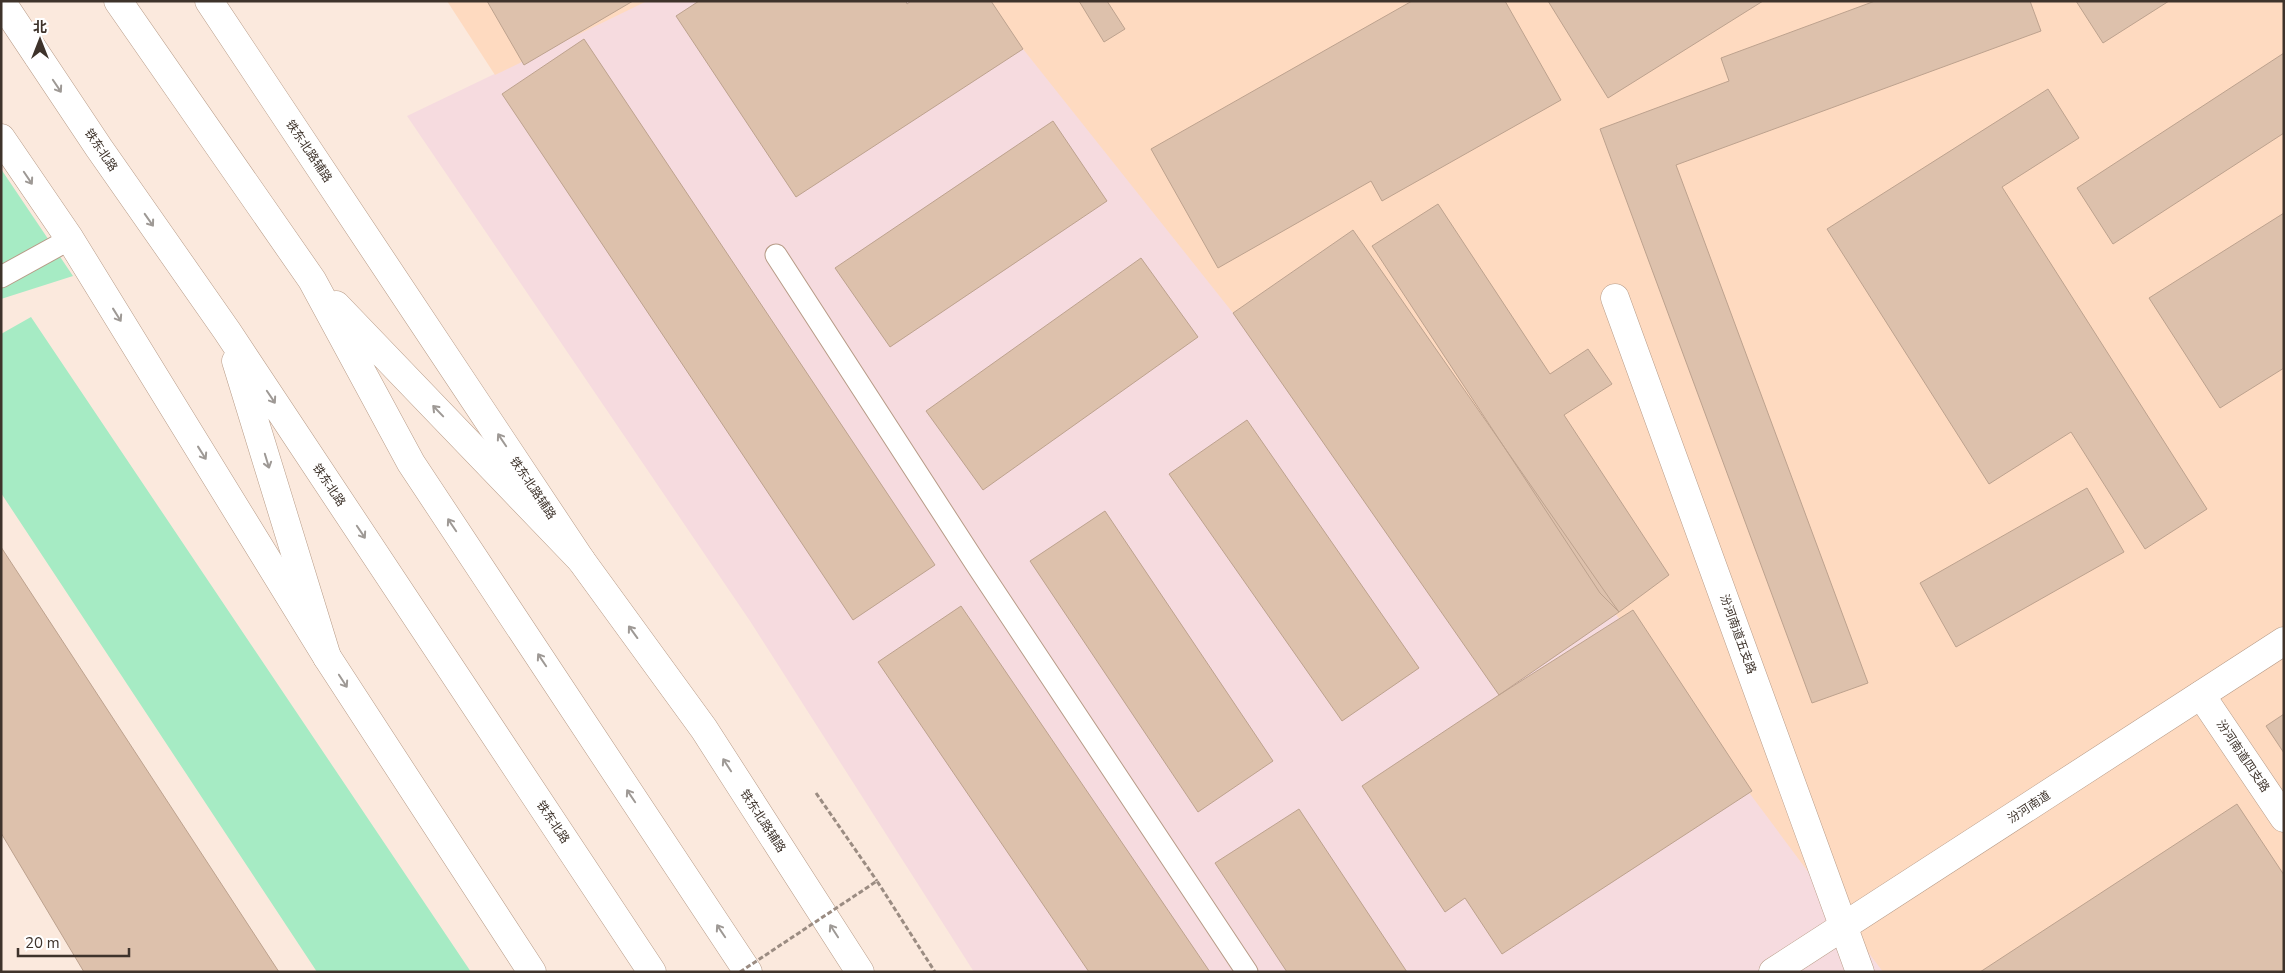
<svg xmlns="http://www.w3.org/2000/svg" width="2285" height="973" viewBox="0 0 2285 973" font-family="'Nunito Sans','Noto Sans SC',sans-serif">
  <rect width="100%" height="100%" fill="#fbe9dd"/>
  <!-- commercial -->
  <path fill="#f6dbdf" d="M646 1H994L1353 230 1884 972H974L750 621 407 116Z"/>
  <!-- built -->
  <path fill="#fedac0" d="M447 1H647L495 75Z
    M991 1H2284V972H1883L1600 593 1353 230 1233 313 1023 49Z"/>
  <!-- green -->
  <path fill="#a6ebc4" d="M1 169 73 276 1 299Z
    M31 317 471 972H317L1 493V334Z"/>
  <!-- building -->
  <path fill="#ddc1ac" stroke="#bda28e" d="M487 1H633L524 65Z
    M699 1H906L907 4 911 1H991L1023 49 796 197 676 16Z
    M1079 1H1107L1125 29 1104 42Z
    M1412 1H1505L1561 100 1382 201 1371 181 1218 268 1151 149Z
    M1548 1H1763L1608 98Z
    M1875 1H2030L2041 31 1676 165 1868 683 1812 703 1600 129 1729 81 1721 58Z
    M2076 1H2169L2103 43Z
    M584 39 935 565 853 620 502 94Z
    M2284 53V133L2113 244 2077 188Z
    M2048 89 2079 138 2002 187 2207 509 2145 549 2071 432 1989 484 1827 229Z
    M1053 121 1107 201 890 347 835 268Z
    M1438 204 1550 374 1588 349 1612 384 1564 415 1669 575 1619 612 1600 593 1372 246Z
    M2284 213V368L2220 408 2149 298Z
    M1353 230 1619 612 1499 695 1233 313Z
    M1141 258 1198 337 983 490 926 411Z
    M1247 420 1419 668 1342 721 1169 474Z
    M2087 488 2124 552 1956 647 1920 583Z
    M1105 511 1273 761 1198 812 1030 561Z
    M1 547 279 972H84L1 833Z
    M961 606 1210 972H1089L878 662Z
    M1633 610 1752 791 1502 954 1465 898 1445 912 1362 786 1499 695Z
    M2284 714V753L2266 726Z
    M2237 804 2284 875V972H1980Z
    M1299 809 1407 972H1287L1215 863Z"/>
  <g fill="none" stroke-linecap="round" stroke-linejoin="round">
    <defs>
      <path id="lane" d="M776 255 976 564 1247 972
        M1 277 70 239"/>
      <path id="street" d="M1615 298 1860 972
        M2201 695 2284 818"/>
      <path id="secondary" d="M1 138 70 239 327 657 532 972
        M1773 972 2284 641"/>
      <path id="primary" d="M209 1 581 560 704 729 860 972"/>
      <path id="highway" d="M1 1 99 148 227 331 652 972
        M118 1 312 280 411 463 748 972
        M336 305 581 560
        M236 361 327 657"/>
    </defs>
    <!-- lane casing -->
    <use href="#lane" stroke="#b79b87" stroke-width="23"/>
    <!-- street casing -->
    <use href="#street" stroke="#b79b87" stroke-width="29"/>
    <!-- secondary casing -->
    <use href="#secondary" stroke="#b79b87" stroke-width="29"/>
    <!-- primary casing -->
    <use href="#primary" stroke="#b79b87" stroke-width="29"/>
    <!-- highway casing -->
    <use href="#highway" stroke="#b79b87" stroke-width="29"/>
    <!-- path -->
    <path stroke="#9b8c82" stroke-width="3" stroke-dasharray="5 2.5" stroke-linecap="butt" d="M816 793 877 881"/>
    <!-- lane -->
    <use href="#lane" stroke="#fff" stroke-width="21"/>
    <!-- street -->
    <use href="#street" stroke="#fff" stroke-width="28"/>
    <!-- secondary -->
    <use href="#secondary" stroke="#fff" stroke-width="28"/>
    <!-- primary -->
    <use href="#primary" stroke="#fff" stroke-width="28"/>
    <!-- highway -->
    <use href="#highway" stroke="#fff" stroke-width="28"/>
    <!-- path-bridge -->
    <path stroke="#9b8c82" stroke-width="3" stroke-dasharray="5 2.5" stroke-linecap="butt" d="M740 972 877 881 935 972"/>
  </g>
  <!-- one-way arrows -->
  <defs><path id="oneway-shaft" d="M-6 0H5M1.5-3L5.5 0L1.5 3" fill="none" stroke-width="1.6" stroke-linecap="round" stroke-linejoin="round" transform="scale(1.25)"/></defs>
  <g stroke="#9e9995">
    <use href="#oneway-shaft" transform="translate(57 86) rotate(56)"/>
    <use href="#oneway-shaft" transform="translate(28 178) rotate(56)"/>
    <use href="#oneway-shaft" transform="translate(149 220) rotate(55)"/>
    <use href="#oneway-shaft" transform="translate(117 315) rotate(58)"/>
    <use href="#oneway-shaft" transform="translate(271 397) rotate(56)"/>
    <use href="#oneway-shaft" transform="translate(438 411) rotate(-134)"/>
    <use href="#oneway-shaft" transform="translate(502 440) rotate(-124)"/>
    <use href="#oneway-shaft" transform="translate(202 453) rotate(58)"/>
    <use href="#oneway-shaft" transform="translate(267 461) rotate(73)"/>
    <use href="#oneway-shaft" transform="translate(452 525) rotate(-124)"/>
    <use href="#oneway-shaft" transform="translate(361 532) rotate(56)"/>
    <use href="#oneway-shaft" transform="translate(633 632) rotate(-126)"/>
    <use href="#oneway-shaft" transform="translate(542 660) rotate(-124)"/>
    <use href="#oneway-shaft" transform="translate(343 681) rotate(57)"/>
    <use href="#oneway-shaft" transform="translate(727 765) rotate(-123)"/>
    <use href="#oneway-shaft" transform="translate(631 796) rotate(-124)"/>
    <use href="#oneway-shaft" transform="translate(721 931) rotate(-124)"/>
    <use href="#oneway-shaft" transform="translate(834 931) rotate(-123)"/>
  </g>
  <g text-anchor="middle" stroke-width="4" stroke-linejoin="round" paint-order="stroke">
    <!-- street labels -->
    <g font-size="12" fill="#3e332b" stroke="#fff">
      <text transform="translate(101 150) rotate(56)" y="4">铁东北路</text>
      <text transform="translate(309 151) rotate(56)" y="4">铁东北路辅路</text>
      <text transform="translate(329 485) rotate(56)" y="4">铁东北路</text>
      <text transform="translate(533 488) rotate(56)" y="4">铁东北路辅路</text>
      <text transform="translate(1738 634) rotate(70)" y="4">汾河南道五支路</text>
      <text transform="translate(2243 756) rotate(56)" y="4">汾河南道四支路</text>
      <text transform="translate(2029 807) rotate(-33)" y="4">汾河南道</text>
      <text transform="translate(763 821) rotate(57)" y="4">铁东北路辅路</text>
      <text transform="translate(553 822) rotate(56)" y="4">铁东北路</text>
    </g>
  </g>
  <!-- border -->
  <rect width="2285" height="973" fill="none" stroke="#3e332b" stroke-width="5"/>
  <!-- north arrow -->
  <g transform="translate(40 40)" stroke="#ffffff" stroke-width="4" paint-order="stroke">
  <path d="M0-4L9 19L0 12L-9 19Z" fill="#3e332b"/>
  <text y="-8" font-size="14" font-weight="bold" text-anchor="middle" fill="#3e332b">北</text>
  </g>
  <!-- scale -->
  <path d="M18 948v8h111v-8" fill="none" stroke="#3e332b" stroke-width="2.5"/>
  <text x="25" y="948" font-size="15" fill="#3e332b" stroke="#ffffff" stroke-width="4" paint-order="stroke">20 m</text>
</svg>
